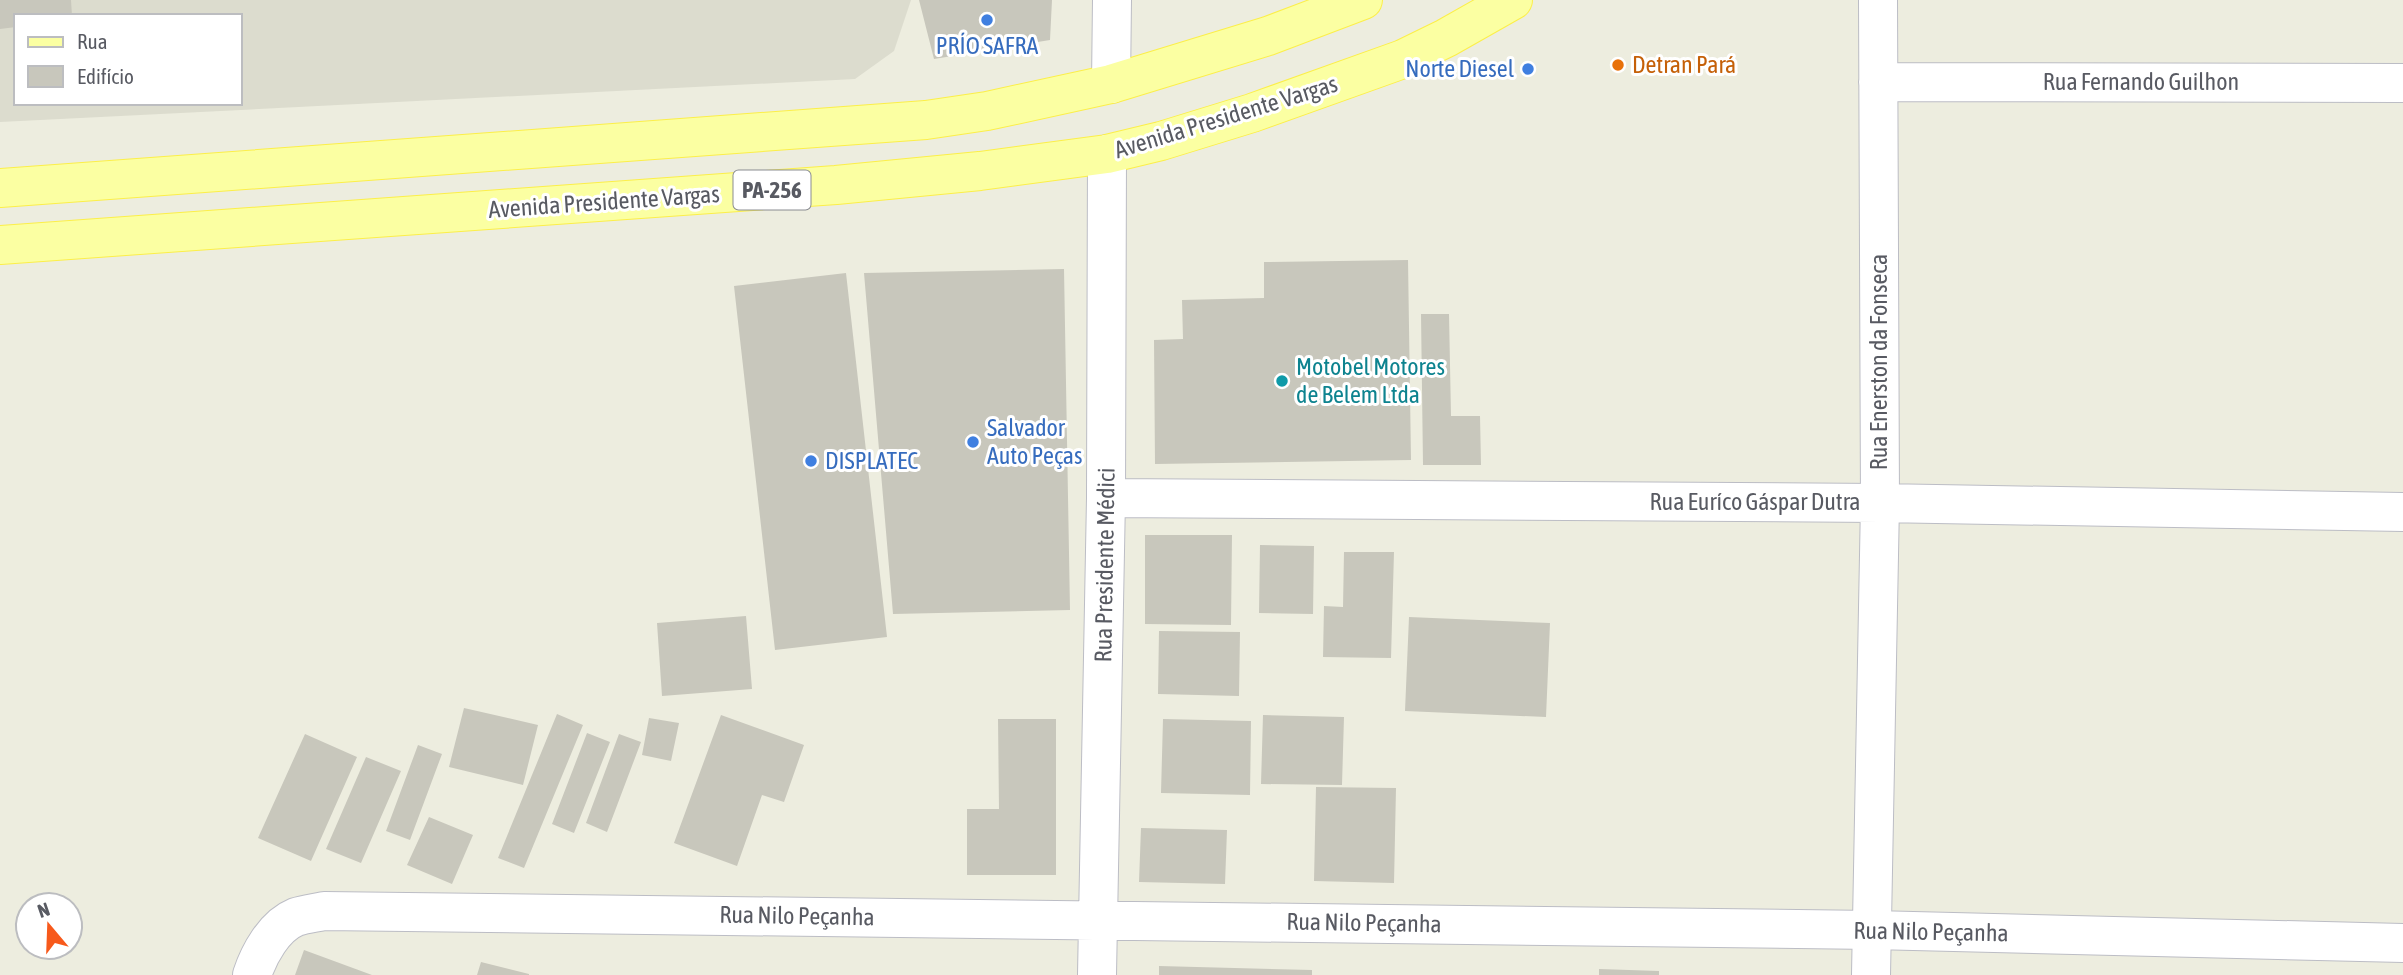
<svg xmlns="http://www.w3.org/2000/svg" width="2403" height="975" viewBox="0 0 2403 975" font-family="'Asap Condensed',sans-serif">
  <rect width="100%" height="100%" fill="#ededdf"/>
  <!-- education -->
  <path fill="#dcdcce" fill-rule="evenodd" d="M0 0H911L894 51 855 79 0 122ZM16 16H240V103H16Z"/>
  <!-- building -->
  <path fill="#c8c7bc" d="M0 0H71L72 16H16V27L0 29Z
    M919 0H1052L1050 40 934 59Z
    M1408 260 1411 460 1155 464 1154 340 1183 339 1182 300 1264 298V262Z
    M1064 269 1070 610 893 614 864 273Z
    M846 273 887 637 775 650 734 286Z
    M1421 314H1449L1451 416H1480L1481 465H1423Z
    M1145 535H1232L1231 625 1145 624Z
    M1260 545 1314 546 1313 614 1259 613Z
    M1344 552H1394L1391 658 1323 657 1324 606 1343 607Z
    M746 616 752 689 662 696 657 623Z
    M1409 617 1550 623 1546 717 1405 711Z
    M1159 631 1240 632 1239 696 1158 694Z
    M464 708 538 725 523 785 449 767Z
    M557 714 583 725 524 868 498 858Z
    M721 715 804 745 784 802 762 795 737 866 674 843Z
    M1263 715 1344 717 1342 785 1261 784Z
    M649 718 679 723 671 761 642 755Z
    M998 719H1056V875H967V809H999Z
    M1163 719 1251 721 1250 795 1161 793Z
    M587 733 610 742 574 833 552 824Z
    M305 734 357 757 311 861 258 838Z
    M619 734 641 742 607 832 586 823Z
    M418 745 442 754 410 840 386 831Z
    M366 757 401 771 361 863 326 849Z
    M1316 787 1396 788 1394 883 1314 881Z
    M429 817 473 835 452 884 407 865Z
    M1141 828 1227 830 1225 884 1139 882Z
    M304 950 372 975H295Z
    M481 962 529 974V975H477Z
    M1159 966 1312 970V975H1159Z
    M1599 969 1659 971V975H1599Z"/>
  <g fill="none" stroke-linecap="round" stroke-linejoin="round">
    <defs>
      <path id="minor" d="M1878 82 2403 83
        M1111 84 1112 0
        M1106 498 1880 503 2403 512
        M252 975C259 954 274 926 296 917 305 914 315 913 324 911L1873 930 2403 943
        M1097 975 1106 498 1107 154
        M1871 975 1880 503 1878 0"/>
      <path id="major" d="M0 188 926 120 987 111 1111 84 1268 36 1363 0
        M0 245 836 185 980 171 1107 154 1161 141 1252 113 1403 59 1446 38 1513 0"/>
    </defs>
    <!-- minor casing -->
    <use href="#minor" stroke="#bcbdc5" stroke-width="40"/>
    <!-- major casing -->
    <use href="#major" stroke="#fcef49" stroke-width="40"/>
    <!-- minor -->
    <use href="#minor" stroke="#fff" stroke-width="38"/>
    <!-- major -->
    <use href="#major" stroke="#fbffa2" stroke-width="38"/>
  </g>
  <!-- markers -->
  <g fill="#3f7fe0" stroke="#fff" stroke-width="2.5">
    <circle cx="987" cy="20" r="7"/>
    <circle cx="1528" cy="69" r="7"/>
    <circle cx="973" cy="442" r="7"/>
    <circle cx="811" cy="461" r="7"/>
  </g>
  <circle fill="#e8710a" stroke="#fff" stroke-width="2.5" cx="1618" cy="65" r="7"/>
  <circle fill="#0f9aa8" stroke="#fff" stroke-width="2.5" cx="1282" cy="381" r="7"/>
  <g text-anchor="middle" stroke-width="6" stroke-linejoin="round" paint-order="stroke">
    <!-- shield labels -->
    <rect fill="#fff" stroke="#8a8c91" stroke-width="2" x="733.5" y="170.5" width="77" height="39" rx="5"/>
    <g font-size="23" font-weight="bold" fill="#585a62">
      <text x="772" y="198">PA-256</text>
    </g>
    <!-- shop labels -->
    <g font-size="24" fill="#366cbe" stroke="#fff" text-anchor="start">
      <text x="987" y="54" text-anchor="middle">PRÍO SAFRA</text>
      <text x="1514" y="77" text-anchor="end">Norte Diesel</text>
      <text x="987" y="436">Salvador<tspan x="987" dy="28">Auto Peças</tspan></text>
      <text x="825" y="469">DISPLATEC</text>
    </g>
    <!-- food labels -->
    <g font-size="24" fill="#c56008" stroke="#fff" text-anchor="start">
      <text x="1632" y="73">Detran Pará</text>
    </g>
    <!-- street labels -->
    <g font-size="24" fill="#585a62" stroke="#fff">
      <text x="2141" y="90">Rua Fernando Guilhon</text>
      <text transform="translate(1226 117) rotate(-17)" y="8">Avenida Presidente Vargas</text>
      <text transform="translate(604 202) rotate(-4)" y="8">Avenida Presidente Vargas</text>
      <text transform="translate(1879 362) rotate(-90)" y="8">Rua Enerston da Fonseca</text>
      <text x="1755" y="510">Rua Euríco Gáspar Dutra</text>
      <text transform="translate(1105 565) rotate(-89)" y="8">Rua Presidente Médici</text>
      <text transform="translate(797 916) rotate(1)" y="8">Rua Nilo Peçanha</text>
      <text transform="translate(1364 923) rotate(1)" y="8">Rua Nilo Peçanha</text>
      <text transform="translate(1931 932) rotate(1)" y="8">Rua Nilo Peçanha</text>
    </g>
    <!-- culture labels -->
    <g font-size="24" fill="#0d838f" stroke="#fff" text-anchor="start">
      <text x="1296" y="375">Motobel Motores<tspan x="1296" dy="28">de Belem Ltda</tspan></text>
    </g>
  </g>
  <!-- legend -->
  <rect x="14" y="14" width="228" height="91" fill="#ffffff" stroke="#bcbdc0" stroke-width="2"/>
  <rect x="28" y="37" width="35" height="10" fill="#fbffa2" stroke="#bcbdc0" stroke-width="2"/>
  <text x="77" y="49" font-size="21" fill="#585a62">Rua</text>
  <rect x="28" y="66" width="35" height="21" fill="#c8c7bc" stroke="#bcbdc0" stroke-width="2"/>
  <text x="77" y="84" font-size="21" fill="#585a62">Edifício</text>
  <!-- north arrow -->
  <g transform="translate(49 926) rotate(341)"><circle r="33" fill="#ffffff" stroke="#bcbdc0" stroke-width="2"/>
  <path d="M0-5L12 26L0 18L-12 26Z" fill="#f7591b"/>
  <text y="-10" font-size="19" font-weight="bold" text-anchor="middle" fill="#585a62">N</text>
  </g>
</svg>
